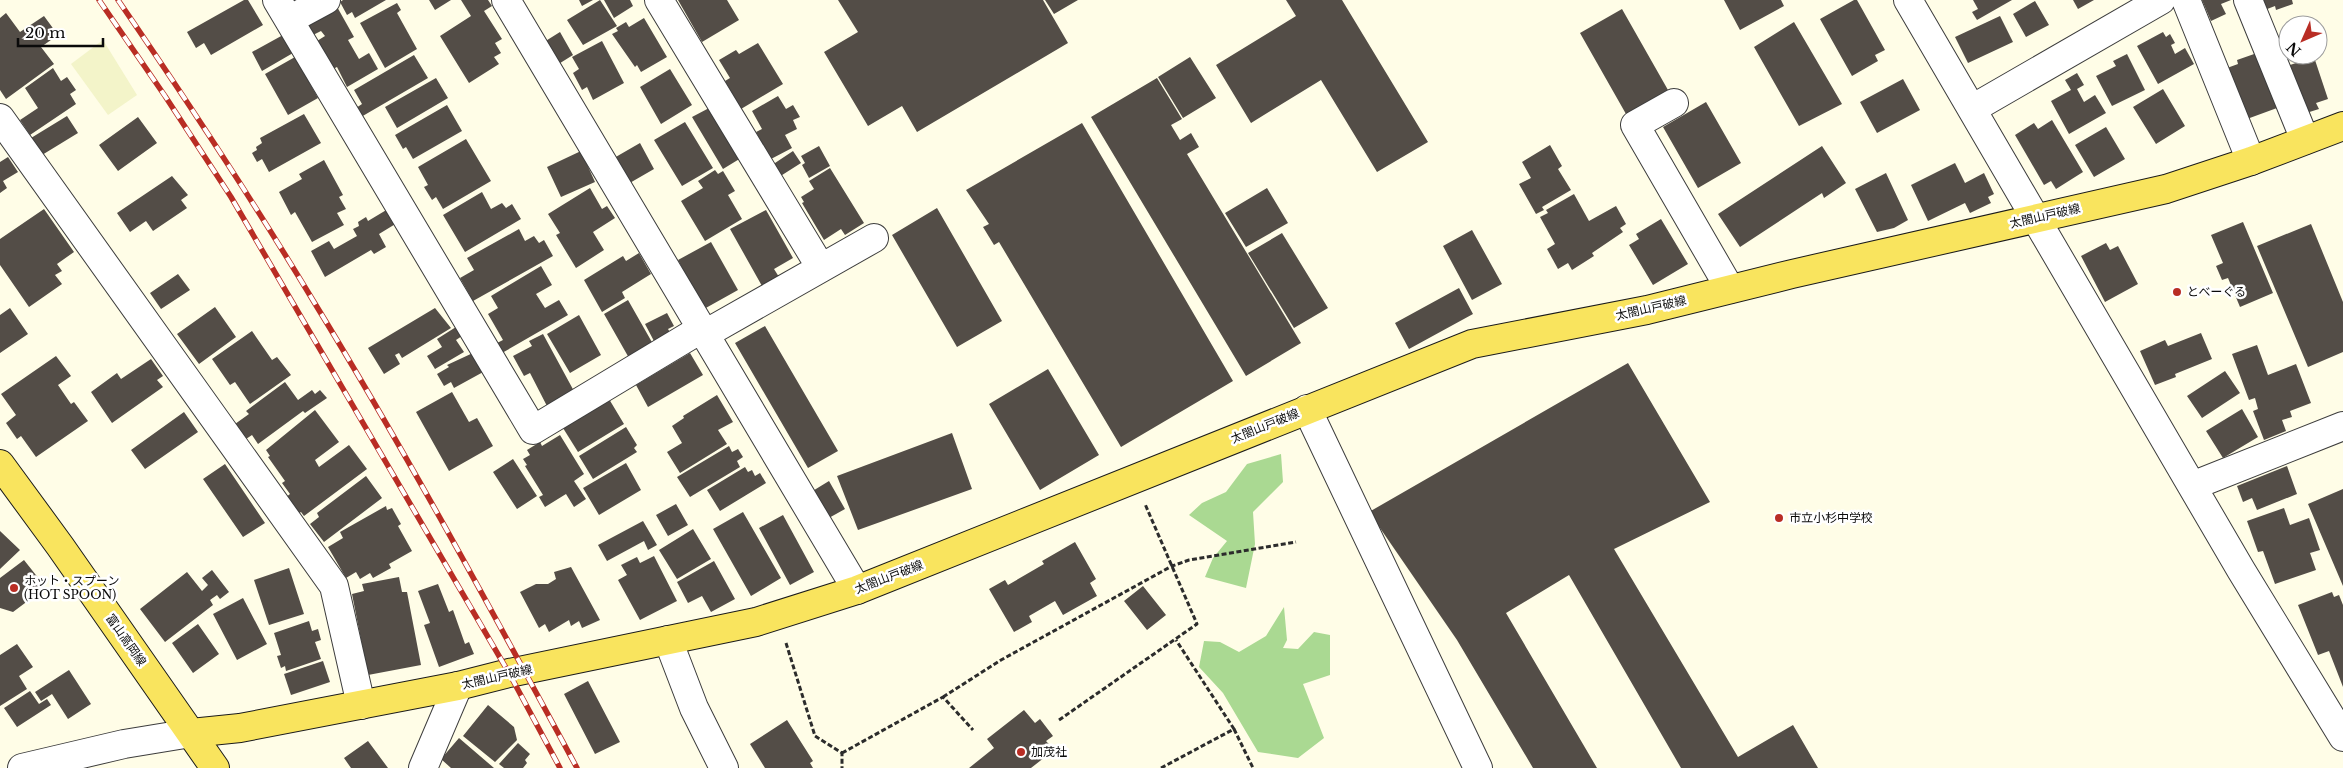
<svg xmlns="http://www.w3.org/2000/svg" width="2343" height="768" viewBox="0 0 2343 768" font-family="'Libre Baskerville','Noto Sans JP',serif">
  <rect width="100%" height="100%" fill="#fffde7"/>
  <!-- farmland -->
  <path fill="#f3f4c9" d="M103 40 137 95 108 115 71 64Z"/>
  <!-- forest -->
  <path fill="#aad992" d="M1281 454 1283 482 1253 512 1255 544 1246 588 1205 577 1213 558 1227 541 1189 515 1202 503 1226 492 1247 464Z
    M1284 607 1287 640 1283 648 1298 649 1314 632 1330 635V675L1303 684 1324 738 1298 758 1258 752 1223 693 1199 667 1204 641 1220 642 1239 652 1266 636Z"/>
  <!-- building -->
  <path fill="#534d47" d="M244 0H248L263 25 211 55 204 43 196 48 187 32Z
    M343 0H386L355 18 352 12 347 15 340 2Z
    M429 0H451L435 10Z
    M461 0H488L492 6 484 11 502 39 495 43 501 53 494 57 499 64 469 83 440 36 471 16Z
    M579 0H593L582 6Z
    M600 0 617 26 583 45 567 20Z
    M604 0H630L633 6 614 18Z
    M678 0H727L739 20 702 42Z
    M838 0H1043L1068 43 917 132 902 106 868 126 824 52 858 32Z
    M1045 0H1078L1054 14Z
    M1286 0H1342L1428 142 1377 172 1321 80 1251 123 1216 65 1296 16Z
    M1724 0H1781L1784 6 1740 30Z
    M1854 0H1857L1885 50 1875 55 1878 61 1852 76 1820 19Z
    M1973 0H2012L1977 20 1972 12 1978 9Z
    M2073 0H2094L2078 9Z
    M2202 0H2231L2221 4 2226 14 2211 21Z
    M2258 0H2292L2293 4 2276 10 2275 6 2262 11Z
    M2035 1 2049 25 2026 37 2013 14Z
    M397 3 401 10 397 13 417 49 385 68 360 23Z
    M336 5 354 37 348 40 359 59 369 53 378 69 347 87 337 67 333 69 317 41 325 36 321 31 313 35 305 22Z
    M1622 9 1668 90 1626 114 1580 33Z
    M6 13 20 32 44 16 58 35 41 47 54 64 6 99 0 90V18Z
    M2000 16 2013 42 1968 63 1955 37Z
    M644 18 667 57 641 72 637 65 635 67 612 34 618 31 616 28 626 22 629 27Z
    M1794 22 1842 104 1799 126 1754 47Z
    M560 32 573 55 557 65 544 42Z
    M2163 32 2166 37 2170 34 2175 43 2171 45 2175 54 2185 48 2194 64 2158 84 2137 46Z
    M283 35 293 53 262 71 252 52Z
    M602 41 624 83 593 100 587 87 582 90 573 73 579 69 572 57Z
    M758 43 783 84 741 109 725 81 730 78 719 60 736 50 739 54Z
    M2257 53 2277 108 2247 119 2227 68 2238 64 2237 60Z
    M2127 54 2145 90 2112 106 2096 76 2116 66 2113 61Z
    M414 55 428 78 361 117 356 108 362 104 354 90Z
    M295 57 318 98 288 115 265 74Z
    M1190 57 1216 98 1183 118 1158 77Z
    M2314 57 2328 99 2316 103 2319 109 2303 114 2287 66Z
    M53 68 61 81 67 77 76 90 70 94 76 104 30 135 20 120 38 108 25 88Z
    M670 69 692 105 661 124 640 87Z
    M2077 73 2084 85 2077 89 2084 102 2095 95 2106 113 2069 134 2051 101 2071 90 2065 80Z
    M436 78 448 98 397 128 385 107Z
    M1157 78 1182 119 1171 125 1180 140 1191 133 1199 147 1187 154 1301 343 1246 376 1091 117Z
    M1903 79 1920 110 1877 133 1860 102Z
    M2163 89 2185 126 2156 144 2133 107Z
    M778 96 786 109 793 105 800 117 793 120 797 129 785 135 792 148 771 159 756 132 762 129 752 111Z
    M1706 102 1741 163 1698 188 1663 127Z
    M447 105 462 131 413 159 406 147 403 149 395 135Z
    M711 107 741 158 723 169 692 117Z
    M304 114 321 143 269 172 262 159 257 162 252 153 257 150 256 147 262 143 260 138Z
    M67 116 78 133 42 155 31 138Z
    M138 117 157 143 118 171 99 145Z
    M2052 120 2083 172 2056 189 2051 181 2044 185 2015 135 2034 123 2038 129Z
    M685 122 713 168 682 186 654 140Z
    M1082 123 1233 381 1121 447 999 242 994 245 983 227 989 224 966 190Z
    M2106 127 2125 159 2094 177 2075 145Z
    M466 139 491 181 443 209 436 197 432 200 424 187 428 185 418 167Z
    M640 143 654 169 628 184 614 158Z
    M1550 145 1562 166 1558 169 1571 190 1542 207 1544 210 1536 214 1519 184 1531 178 1522 162Z
    M819 146 830 166 809 178 802 165 805 163 801 156Z
    M1822 146 1846 183 1824 198 1822 193 1740 247 1718 214Z
    M581 151 595 182 561 197 547 167Z
    M793 151 801 163 779 177 772 165Z
    M8 157 18 172 3 181 7 188 0 193V162Z
    M324 160 343 195 339 197 346 209 337 213 344 225 312 242 295 212 291 215 279 192 302 179 299 174Z
    M1955 163 1965 183 1984 173 1994 194 1988 197 1991 203 1970 213 1965 203 1928 221 1911 185Z
    M830 168 864 223 845 235 841 229 824 240 802 203 804 202 801 197 814 189 809 181Z
    M715 170 718 174 723 171 735 191 728 195 742 219 705 241 681 201 703 188 698 181Z
    M1886 173 1908 220 1894 228 1877 232 1855 189Z
    M172 176 188 195 181 200 187 208 153 231 146 221 130 232 117 213Z
    M590 188 602 209 607 206 615 218 593 232 604 250 576 268 556 235 560 233 548 214Z
    M1267 188 1288 223 1246 247 1225 213Z
    M482 192 491 209 502 203 506 208 512 204 521 219 465 252 443 215Z
    M1574 194 1589 221 1616 206 1626 224 1620 228 1623 232 1592 253 1594 256 1572 270 1568 263 1558 269 1547 249 1555 244 1540 217 1548 213 1546 210Z
    M937 208 1002 321 957 347 892 235Z
    M44 209 74 252 57 264 62 271 55 275 62 284 29 307 0 265V239Z
    M388 209 397 223 379 234 386 247 374 254 371 250 325 277 311 251 329 241 334 249 357 236 353 229 359 226 358 222 366 217 368 221Z
    M766 210 793 258 774 269 779 277 762 286 730 229Z
    M1661 219 1688 264 1653 285 1629 245 1639 239 1636 234Z
    M2243 222 2273 293 2240 307 2228 278 2222 280 2216 266 2223 263 2211 235Z
    M2311 224 2343 302V352L2308 367 2257 246Z
    M519 229 525 241 534 236 539 243 544 240 553 256 473 301 460 278 474 270 467 258Z
    M1472 230 1502 284 1472 300 1443 246Z
    M1282 233 1328 308 1294 328 1248 253Z
    M711 242 738 290 704 309 678 260Z
    M2106 243 2110 250 2118 246 2138 284 2105 302 2081 256Z
    M639 253 651 274 622 292 625 298 602 312 584 280 623 256 626 261Z
    M541 266 552 285 536 294 545 308 559 300 568 315 502 353 497 343 503 340 488 314 498 308 491 296Z
    M178 274 190 290 161 309 150 293Z
    M1459 288 1473 314 1409 349 1395 323Z
    M628 300 653 344 629 358 604 314Z
    M215 307 236 337 199 364 177 334Z
    M10 308 28 334 0 353V315Z
    M435 308 451 328 402 358 399 353 395 355 400 364 384 374 368 348Z
    M667 313 674 326 668 329 671 334 655 343 645 324Z
    M579 315 601 355 570 373 547 334Z
    M765 326 838 451 808 468 735 343Z
    M456 327 462 336 456 340 464 352 435 369 427 356 442 347 437 339Z
    M252 331 272 360 277 357 291 375 250 404 235 382 230 385 212 359Z
    M2201 333 2212 359 2175 374 2176 377 2155 385 2140 351 2165 340 2168 346Z
    M543 334 575 393 548 408 530 373 524 376 513 356 532 346 529 341Z
    M2257 345 2268 375 2296 364 2311 403 2290 411 2292 417 2282 420 2286 431 2264 440 2253 411 2258 409 2255 398 2249 400 2232 354Z
    M475 352 485 371 454 388 451 382 444 386 437 374 449 367 447 365Z
    M690 353 703 375 648 407 636 385Z
    M56 356 71 376 58 385 71 404 74 402 88 421 36 457 21 436 17 439 6 423 16 415 1 394Z
    M151 359 163 376 157 380 163 387 112 423 91 392 117 373 121 379Z
    M1628 363 1710 502 1614 549 1738 757 1793 725 1818 768H1681L1569 575 1506 613 1597 768H1533L1457 640 1369 512Z
    M1048 369 1099 455 1040 490 989 404Z
    M2225 371 2240 393 2202 418 2187 396Z
    M285 382 298 400 312 390 315 394 320 390 327 398 305 413 303 411 258 444 252 435 246 439 235 424 249 414 246 411Z
    M452 392 469 422 477 418 493 446 449 471 416 412Z
    M717 395 733 422 718 430 727 444 680 473 667 452 682 443 672 426 684 418 683 416Z
    M609 399 624 424 578 452 563 428Z
    M2242 409 2258 437 2223 458 2206 431Z
    M315 410 339 442 315 460 319 467 349 445 367 469 304 516 301 512 298 514 285 498 290 494 282 483 285 481 268 457 270 456 266 450Z
    M184 412 198 432 145 469 131 450Z
    M626 427 637 445 634 448 637 452 593 479 579 456Z
    M952 433 972 489 858 530 837 476Z
    M560 435 584 474 574 481 586 499 574 507 566 494 545 507 539 497 543 495 525 466 527 465 523 459 530 455 527 450 540 442 542 446Z
    M729 446 732 452 738 449 743 457 737 461 740 467 690 497 677 477Z
    M513 459 537 496 517 509 493 472Z
    M626 463 641 490 599 515 583 488Z
    M225 464 265 523 243 537 203 479Z
    M2287 466 2297 494 2257 510 2252 498 2243 502 2237 486Z
    M745 467 748 472 752 470 755 476 760 473 766 483 720 511 707 490Z
    M366 476 382 498 324 542 310 524 319 517 317 513Z
    M829 481 845 509 827 519 811 492Z
    M2343 489V586L2308 504Z
    M676 504 688 525 668 536 656 515Z
    M386 506 387 510 392 508 401 524 398 526 412 551 389 564 391 568 373 578 370 573 360 579 356 572 346 578 328 547 343 538 340 532Z
    M2284 508 2290 525 2309 518 2320 550 2310 553 2316 570 2275 584 2263 551 2258 552 2247 521Z
    M743 512 781 578 751 596 713 529Z
    M783 515 814 572 790 585 759 528Z
    M643 521 657 545 648 550 644 541 607 561 598 545Z
    M693 529 711 559 677 579 659 550Z
    M0 531 20 550 0 569Z
    M1075 542 1096 579 1090 583 1097 596 1063 615 1055 601 1029 616 1032 622 1014 632 989 589 1005 580 1008 585 1044 564 1042 561Z
    M654 556 677 601 640 620 618 580 627 575 621 565 637 557 640 563Z
    M24 560 43 584 32 590 37 594 13 612 0 608V578Z
    M714 561 735 599 711 612 702 596 688 603 677 582Z
    M571 567 600 620 582 628 579 621 571 626 569 620 549 632 545 624 539 628 520 592 536 584H548L556 579 554 572Z
    M289 568 304 614 269 625 254 580Z
    M212 570 229 592 220 599 217 595 210 600 213 605 165 642 140 609 187 572 202 591 208 585 202 578Z
    M399 577 402 592H407L421 665 368 675 352 594 364 591 362 584Z
    M438 584 449 612 453 610 465 644 469 642 474 654 439 667 424 625 430 623 418 591Z
    M1143 586 1166 615 1147 630 1124 601Z
    M2332 592 2334 597 2339 595 2343 605V687L2329 651 2318 655 2298 605Z
    M243 598 267 644 237 660 213 614Z
    M309 621 312 631 318 629 321 640 315 642 321 659 286 671 285 666 281 668 277 656 281 655 274 633Z
    M198 624 219 654 193 673 172 643Z
    M17 644 33 667 19 676 27 689 0 706V655Z
    M323 661 330 682 291 695 284 674Z
    M69 670 91 704 68 719 52 694 41 701 35 692Z
    M588 681 620 742 595 754 564 694Z
    M30 691 39 704 47 699 51 705 17 727 4 708Z
    M488 705 514 727 517 740 495 762 463 736Z
    M1024 710 1035 723 1040 719 1053 736 1046 741 1054 750 1031 768H969L994 748 987 739Z
    M787 720 813 761 810 763 813 768H765L750 744Z
    M459 738 494 768H451L441 759Z
    M368 741 388 768H351L344 758Z
    M518 743 530 754 525 760 527 763 523 768H504L499 764Z"/>
  <g fill="none" stroke-linecap="round" stroke-linejoin="round">
    <defs>
      <path id="minor" d="M277 0 533 430 701 329
        M506 0 857 590
        M659 0 821 268
        M1908 0 2241 570 2343 737
        M2186 0 2251 161
        M2248 0 2305 140
        M289 20 326 0
        M1674 103 1635 125 1730 289
        M1972 109 2161 0
        M0 118 334 586 361 705
        M705 334 874 238
        M1307 409 1478 768
        M2192 486 2343 426
        M668 640 694 708 724 768
        M22 768 124 744 191 733
        M423 768 458 686"/>
      <path id="major" d="M0 464 60 546 215 768
        M191 733 240 728 458 686 509 673 756 622 857 590 1472 344 1647 310 1792 274 2166 189 2251 161 2343 126"/>
    </defs>
    <!-- minor casing -->
    <use href="#minor" stroke="#3d3d3d" stroke-width="30"/>
    <!-- major casing -->
    <use href="#major" stroke="#1b1b1b" stroke-width="30"/>
    <!-- path -->
    <path stroke="#2c2c2c" stroke-width="3" stroke-dasharray="5 2.5" stroke-linecap="butt" d="M786 643 815 736 842 753V768
      M943 697 1001 660 1172 566 1189 560 1296 542
      M1059 720 1197 624 1145 504
      M1234 729 1253 768
      M842 753 943 697 973 730
      M1161 768 1234 729 1176 640"/>
    <!-- minor -->
    <use href="#minor" stroke="#fff" stroke-width="28"/>
    <!-- major -->
    <use href="#major" stroke="#f9e45e" stroke-width="28"/>
    <defs>
      <path id="rail" d="M99 0 165 96 231 197 509 673 560 768
        M118 0C186 99 252 199 314 302 407 454 492 611 577 768"/>
    </defs>
    <!-- rail casing -->
    <use href="#rail" stroke="#b92d24" stroke-width="5.5"/>
    <!-- rail -->
    <use href="#rail" stroke="#fff" stroke-width="4" stroke-dasharray="11" stroke-linecap="butt"/>
  </g>
  <!-- markers -->
  <g fill="#b92d24" stroke="#fff" stroke-width="2">
    <circle cx="2177" cy="292" r="5"/>
    <circle cx="1779" cy="518" r="5"/>
    <circle cx="14" cy="588" r="5"/>
    <circle cx="1021" cy="752" r="5"/>
  </g>
  <g text-anchor="middle" stroke-width="5" stroke-linejoin="round" paint-order="stroke">
    <!-- street labels -->
    <g font-size="12" fill="#0a0a0a" stroke="#fff">
      <text transform="translate(2045 216) rotate(-13)" y="4">太閤山戸破線</text>
      <text transform="translate(1651 308) rotate(-13)" y="4">太閤山戸破線</text>
      <text transform="translate(1265 426) rotate(-22)" y="4">太閤山戸破線</text>
      <text transform="translate(889 577) rotate(-21)" y="4">太閤山戸破線</text>
      <text transform="translate(126 640) rotate(55)" y="4">富山高岡線</text>
      <text transform="translate(497 677) rotate(-13)" y="4">太閤山戸破線</text>
    </g>
    <!-- poi labels -->
    <g font-size="12" fill="#0a0a0a" stroke="#fff" text-anchor="start">
      <text x="2187" y="296">とべーぐる</text>
      <text x="1789" y="522">市立小杉中学校</text>
      <text x="24" y="585">ホット・スプーン<tspan x="24" dy="14">(HOT SPOON)</tspan></text>
      <text x="1031" y="756">加茂社</text>
    </g>
  </g>
  <!-- north arrow -->
  <g transform="translate(2303 40) rotate(225)"><circle r="24" fill="#ffffff" stroke="#9d9d9d"/>
  <path d="M0-4L9 19L0 12L-9 19Z" fill="#b92d24"/>
  <text y="-8" font-size="14" font-weight="bold" text-anchor="middle" fill="#0a0a0a">N</text>
  </g>
  <!-- scale -->
  <path d="M18 38v8h85v-8" fill="none" stroke="#0a0a0a" stroke-width="2.5"/>
  <text x="25" y="38" font-size="15" fill="#0a0a0a" stroke="#ffffff" stroke-width="4" paint-order="stroke">20 m</text>
</svg>
